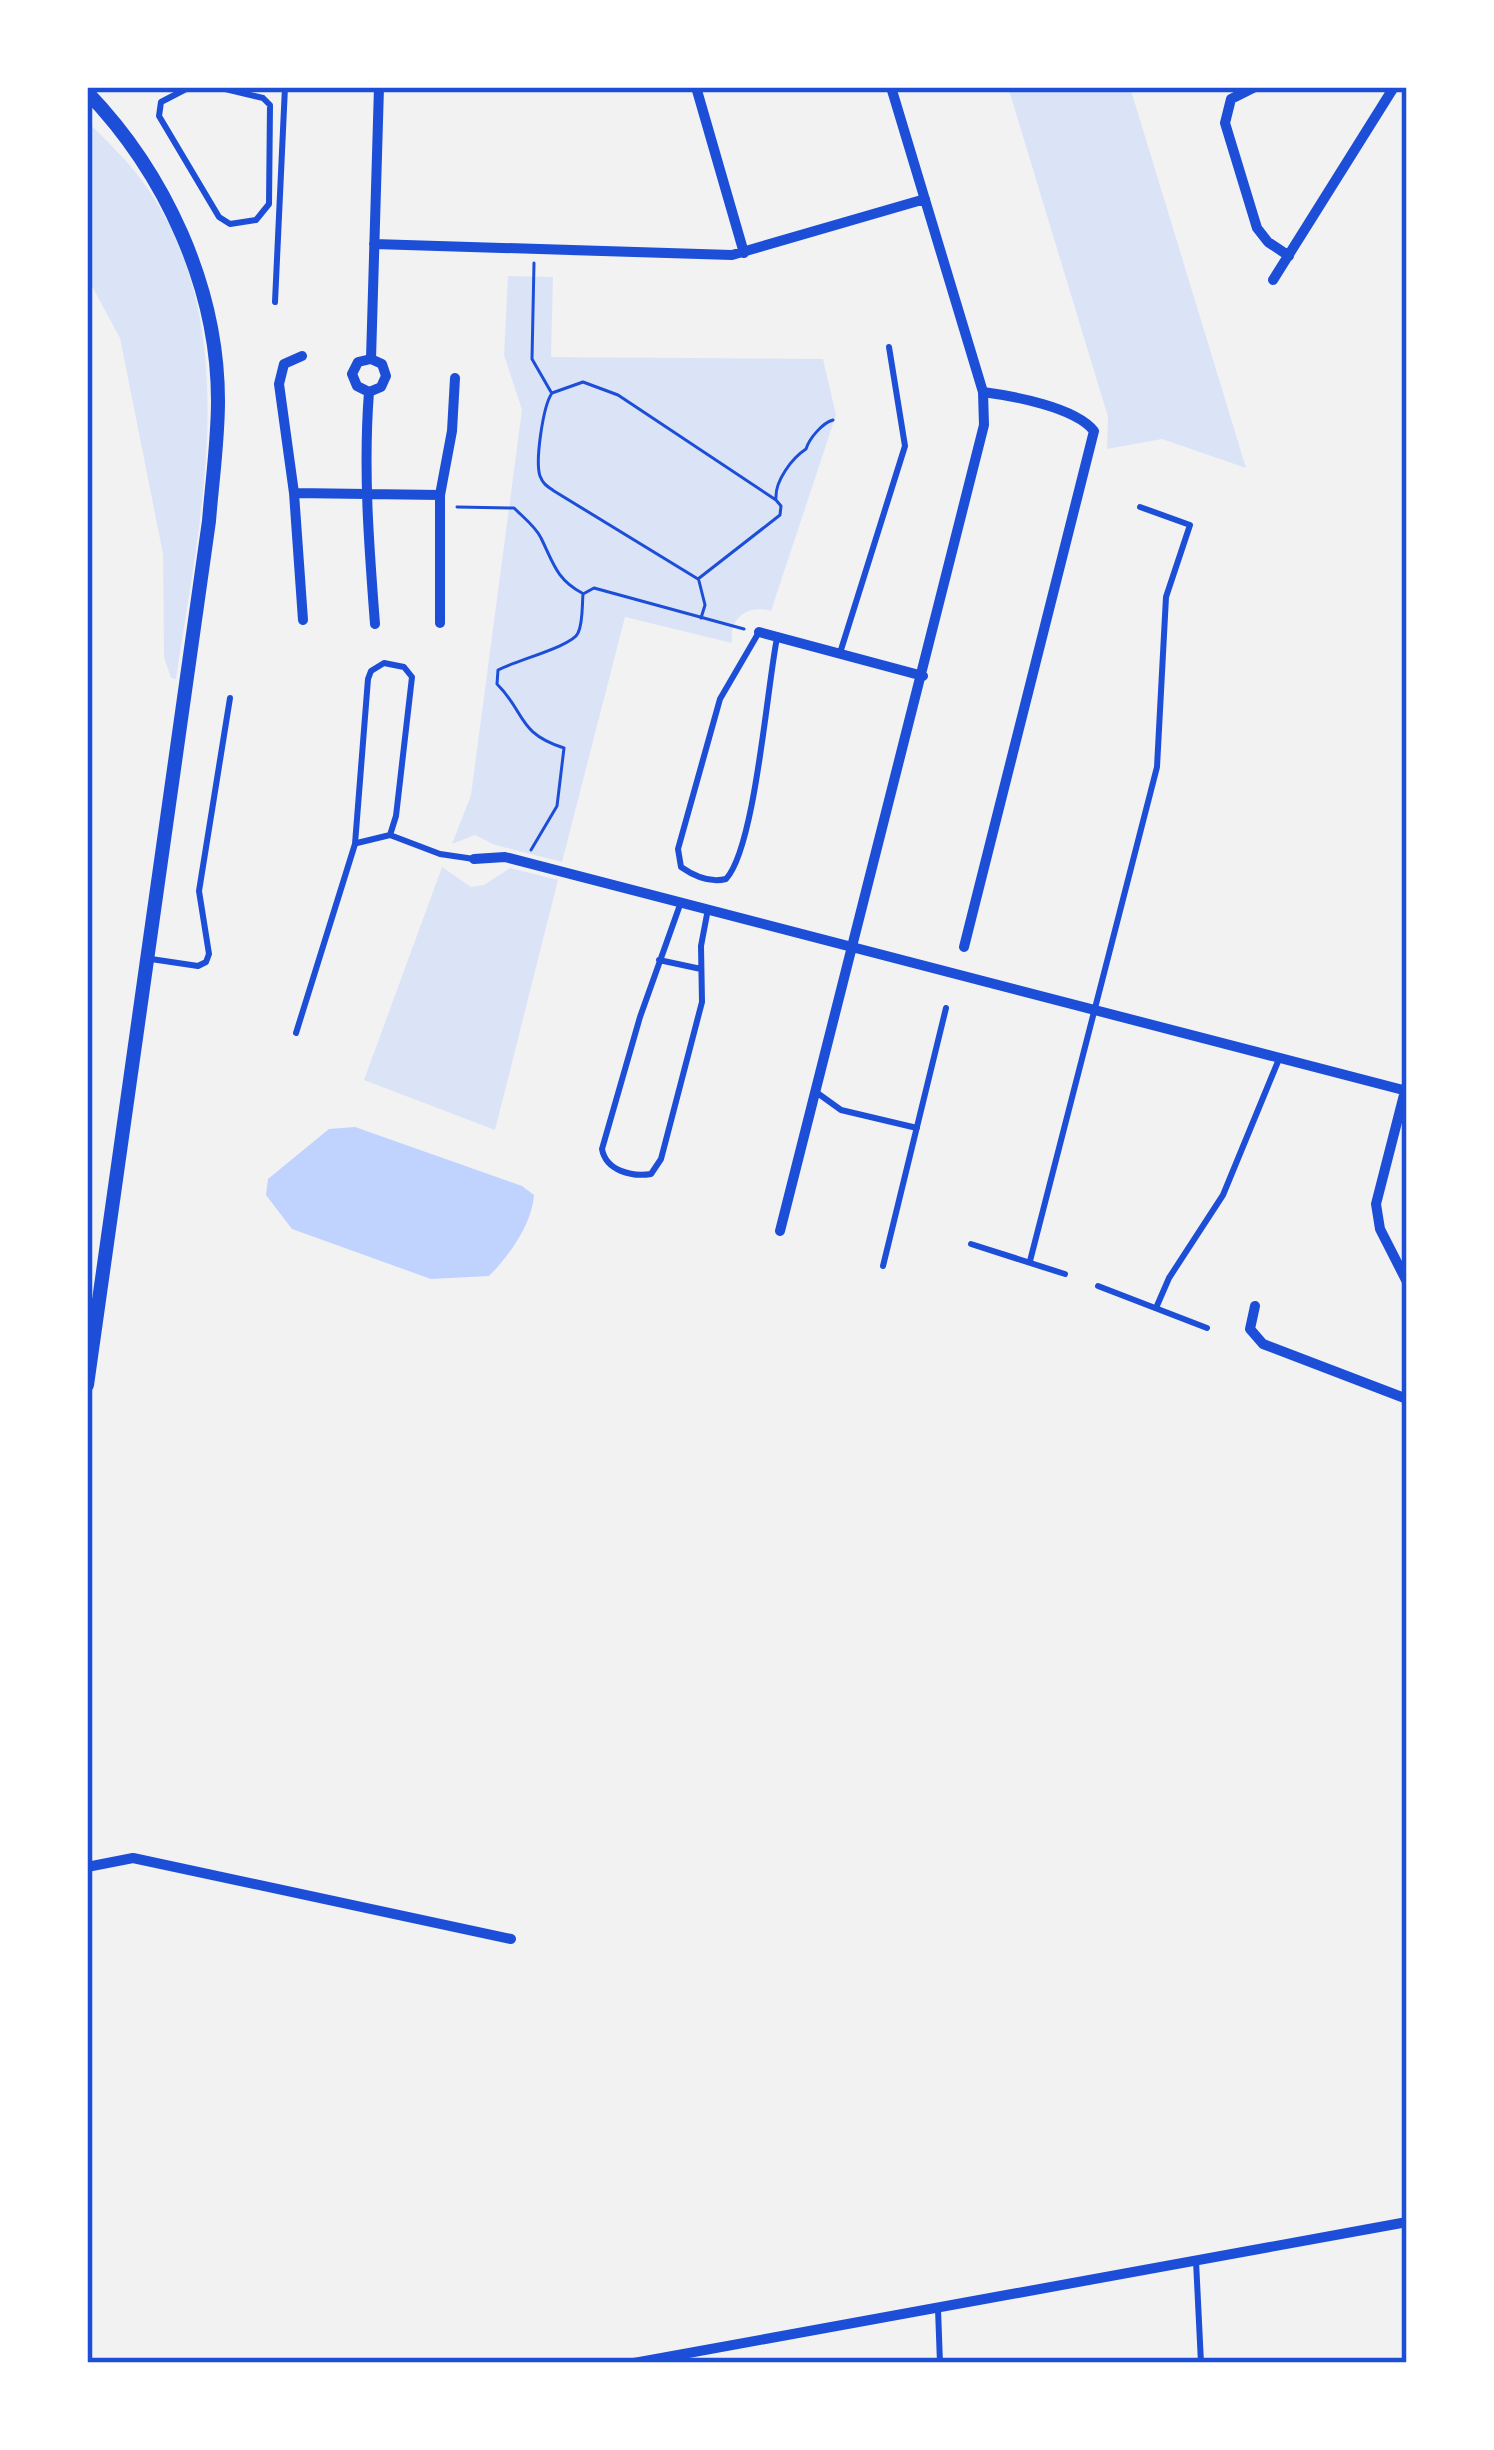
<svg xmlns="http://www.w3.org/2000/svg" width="1494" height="2450" viewBox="0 0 1494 2450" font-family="Lato,sans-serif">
  <rect width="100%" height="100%" fill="#f2f2f2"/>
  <!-- green -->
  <path fill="#dbe4f7" d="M1008 87H1130L1246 468 1162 439 1107 449 1108 417Z
    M87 121C108 142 131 164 148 189 246 332 199 521 176 679L171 678 164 657 163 554 120 338 87 277Z
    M508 276 553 277 551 357 823 359 836 415 771 611C747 604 729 618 732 643L625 617 562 862 495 845 475 835 452 844 471 795 522 410 504 355Z
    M442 867 471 887 484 885 510 868 558 880 495 1130 364 1080Z"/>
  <!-- water -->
  <path fill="#bfd3fe" d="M355 1127 522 1186 534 1195C532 1224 509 1256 489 1276L431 1279 292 1229 266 1195 268 1179 329 1129Z"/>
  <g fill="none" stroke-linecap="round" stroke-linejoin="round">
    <!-- path -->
    <path stroke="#1d4ed8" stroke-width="3" d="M534 263 532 359 551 392
      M583 382 618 395 776 500 781 506 780 515 698 579 554 491C547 486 543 484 540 476 535 461 543 406 552 393Z
      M776 498C775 481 792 458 806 449 809 439 822 423 833 420
      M457 507 514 508C523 517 536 527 541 538 553 562 556 579 582 593
      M699 581 705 605 701 618
      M531 850 557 806 564 748C517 733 526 713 497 684L498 670C514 661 573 646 578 633 583 623 582 606 583 594L594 588 744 629"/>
    <!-- service -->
    <path stroke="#1d4ed8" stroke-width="6" d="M190 87 161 102 159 116 219 217 230 224 256 220 269 204 270 105 263 98 217 87
      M275 302 285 87
      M759 632 720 699 678 849 681 867C694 876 711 883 726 879 755 848 767 687 777 638
      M840 653 905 446 889 347
      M357 843 390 835 440 854 474 859
      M681 902 640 1017 602 1149C606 1171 632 1177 651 1174L661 1159 702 1002 701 946 708 909
      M151 959 198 966 206 962 209 954 199 891 230 698
      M659 960 701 969
      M296 1033 355 844 368 679 371 671 384 663 404 667 412 677 396 816 390 835
      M816 1092 841 1110 917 1128
      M971 1244 1065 1274
      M1030 1261 1157 767 1166 597 1190 525 1140 507
      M883 1266 946 1008
      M1098 1286 1207 1328
      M1156 1308 1169 1278 1223 1195 1279 1059
      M1196 2261 1201 2363
      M938 2309 940 2363"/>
    <!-- minor -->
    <path stroke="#1d4ed8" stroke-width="10" d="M696 87 744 253
      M1255 87 1231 99 1225 123 1257 228 1268 242 1289 256
      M374 244 732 255 925 199
      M1273 280 1394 87
      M302 356 284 364 279 384 294 493 303 620
      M371 359 382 364 386 376 381 387 369 392C363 470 369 546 375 624
      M371 359 379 87
      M369 392 357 386 352 374 358 362 371 359
      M294 493 440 495
      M440 623V495L452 431 455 378
      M759 632 923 676
      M474 859 505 857 1407 1091
      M964 947 1094 431C1075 407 1013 396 983 392
      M1406 1087 1376 1204 1380 1229 1407 1282
      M780 1231 984 425 983 392 891 87
      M1255 1306 1250 1329 1263 1344 1407 1399
      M87 1867 133 1858 511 1939
      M634 2363 1407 2222"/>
    <!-- tertiary -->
    <path stroke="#1d4ed8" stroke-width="14" d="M87 92C165 173 218 287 218 401 218 441 212 482 209 521L87 1385"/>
  </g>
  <!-- border -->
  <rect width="1494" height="2450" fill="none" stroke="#ffffff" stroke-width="180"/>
  <rect x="90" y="90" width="1314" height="2270" fill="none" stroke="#1d4ed8" stroke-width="4.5"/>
</svg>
